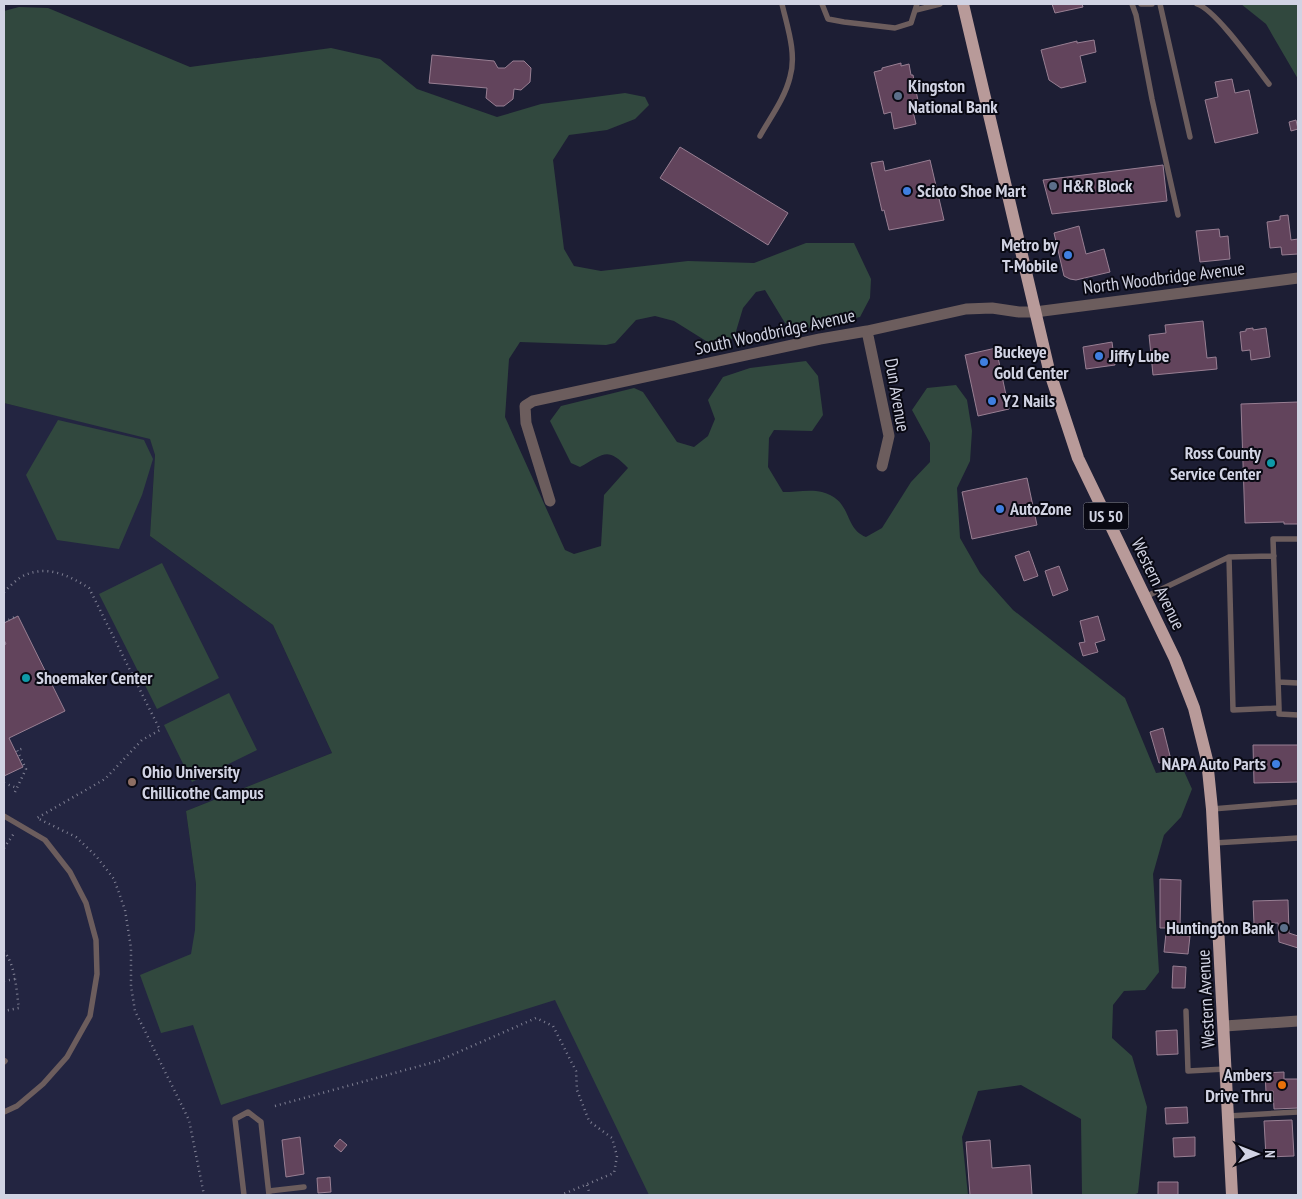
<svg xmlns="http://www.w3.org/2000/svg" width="1302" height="1199" viewBox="0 0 1302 1199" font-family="'PT Sans Narrow',sans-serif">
  <rect width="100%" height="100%" fill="#1d1e34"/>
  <!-- built -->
  <path fill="#232541" d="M4 403 150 438 155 455 150 536 273 625 332 753 186 811 196 884 195 930 562 986 662 1195H4Z"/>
  <!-- green -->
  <path fill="#31483e" d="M1241 4H1298V79L1266 24Z
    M19 7 48 8 190 67 331 48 380 59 417 89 497 117 541 104 625 93 645 97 649 105 635 119 607 130 569 135 553 160 564 249 574 266 601 271 688 261 754 263 806 243H854L871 279 870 298 860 317 803 329 785 323 765 290 756 292 743 308 734 338 714 346 674 321 655 316 636 320 615 343 606 345 520 342 509 359 505 417 565 550 574 554 601 546 604 495 628 468C607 446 604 454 580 467L571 463 550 421 561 406 634 388 643 392 677 442 694 447 708 436 715 419 708 400 723 377 750 368 806 361 818 376 823 415 812 431 774 430 769 438 768 467 783 492C795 492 811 489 822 492 853 500 843 528 866 537L882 528 911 482 930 462V443L912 410 927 388 956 385 967 400 972 431 970 461 957 488 960 538 980 573 1013 610 1125 698 1156 773 1183 769 1192 789 1181 817 1164 835 1153 874 1159 972 1145 990 1124 991 1113 1005 1112 1038 1132 1056 1147 1107 1138 1193 1133 1195H1082L1081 1119 1021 1085 978 1091 962 1137 968 1195H649L555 1000 221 1105 193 1025 161 1033 140 975 191 954 195 930 196 884 186 811 332 753 273 625 150 536 155 455 150 439 4 403V11Z
    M58 420 144 440 153 459 142 495 119 549 57 540 26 475Z
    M162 563 219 678 157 709 99 594Z
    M229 693 257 750 192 782 164 725Z"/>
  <!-- building -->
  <path fill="#62445c" stroke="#987f93" d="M1052 4H1082L1083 7 1055 13Z
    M1094 40 1096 52 1080 56 1086 82 1061 88 1049 80 1041 50 1077 41V43Z
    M432 55 494 61 498 68H505L513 61H524L531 68 530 82 521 90 514 89 513 99 504 106H496L486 98 487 88 429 83Z
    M901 63V66L909 64 911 75H913L919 106 912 107 916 124 894 129 891 112 884 114 874 72 882 70V68Z
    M1232 79 1235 93 1249 90 1258 133 1215 143 1205 100 1218 97 1215 82Z
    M1296 120 1298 129 1291 131 1289 122Z
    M680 147 788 213 768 245 660 178Z
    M930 160 944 220 889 230 884 210 882 211 871 163 883 161 885 171Z
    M1163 165 1167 201 1052 214 1043 180Z
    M1288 215 1291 240 1298 239V254L1282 255 1281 247 1270 248 1267 222 1280 220V216Z
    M1079 226 1086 254 1104 249 1110 272 1076 280 1070 279 1064 276 1054 233Z
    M1219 229 1220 237 1228 236 1230 259 1200 262 1196 231Z
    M1203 321 1207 358 1216 357 1217 369 1153 375 1149 335 1166 333 1165 325Z
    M1253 328V330L1266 328 1270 357 1251 360 1250 350 1242 351 1240 332 1246 331V329Z
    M1112 342 1115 365 1086 369 1083 347Z
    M996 348 1009 409 978 416 965 355Z
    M1298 402V524H1284V522L1245 523 1241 404Z
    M1027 478 1037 525 972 539 962 492Z
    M1029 551 1038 576 1024 581 1015 556Z
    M1059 566 1068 590 1053 596 1045 571Z
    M18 616 65 711 9 738 23 767 4 776V645L6 644 4 640V623Z
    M1098 616 1105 640 1095 643 1098 652 1083 656 1079 643 1085 642 1080 621Z
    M1163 728 1171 760 1159 763 1150 732Z
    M1253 745H1298V782L1254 783Z
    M1160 879 1181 880 1180 928H1160Z
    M1288 900 1289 933 1298 936V948L1279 942 1278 923 1254 924 1253 901Z
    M1166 933 1190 936 1188 954 1164 952Z
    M1173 966 1186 967 1185 988H1172Z
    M1177 1030 1178 1054 1157 1055 1156 1031Z
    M1284 1072V1079H1298V1108L1274 1109 1273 1091 1266 1092 1265 1073Z
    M1187 1107 1188 1123 1166 1124 1165 1108Z
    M1292 1120 1294 1156 1266 1157 1264 1121Z
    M300 1137 304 1174 286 1177 282 1140Z
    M1195 1137V1156L1174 1157 1173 1138Z
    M340 1139 347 1145 341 1152 334 1146Z
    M990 1140 992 1168 1030 1165 1032 1195H970L966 1142Z
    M330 1177 331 1192 318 1193 317 1178Z
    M1158 1182H1178V1195H1158Z"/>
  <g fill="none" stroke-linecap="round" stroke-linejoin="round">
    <!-- path -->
    <path stroke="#808194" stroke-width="2.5" stroke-dasharray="1 4" stroke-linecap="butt" d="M4 592C10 586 18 578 25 575 48 565 70 576 89 588L160 730 142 740 105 779 37 818 76 837 96 856 114 879 125 910 131 948V986L135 1011 189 1120 204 1195
      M4 622 15 617
      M4 783 17 788
      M15 792 26 769 17 750 25 748
      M4 848 15 832
      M4 951C16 967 16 989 19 1008L4 1011
      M4 981 15 979
      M275 1106 438 1061 536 1018 553 1026 576 1071 577 1090 589 1121 612 1138 617 1156 614 1173 561 1195
      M587 1185 590 1195"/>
    <!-- service -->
    <path stroke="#6c5d5d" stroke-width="5.5" d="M822 4 828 19 844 22 895 28 911 23 917 4
      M1132 4 1136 15 1152 99 1178 215
      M1141 4H1152
      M1160 4 1190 137
      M1197 4C1216 10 1255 66 1269 84
      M916 10 940 4
      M760 136C770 118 785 98 790 77 797 54 787 26 782 4
      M1229 557 1274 556
      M1145 597 1229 557 1233 710 1279 708 1273 539H1298
      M1278 682 1298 683
      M1279 708V714L1298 715
      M1212 809 1298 802
      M4 816 45 840 70 872 86 903 96 940 97 974 90 1016 67 1057 43 1084 17 1106 4 1112
      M1214 843 1298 838
      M1186 1011 1188 1071 1225 1069
      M4 1062 5 1061
      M1228 1116 1298 1112
      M269 1191 304 1187
      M244 1195 235 1119 248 1112 261 1122 269 1195"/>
    <!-- minor -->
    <path stroke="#6c5d5d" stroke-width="11" d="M867 331 889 436 882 466
      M550 501 526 423 525 406 533 401 820 339 867 331 966 309 992 308 1019 312H1035L1298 278
      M1225 1026 1298 1021"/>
    <!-- primary -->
    <path stroke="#b89a99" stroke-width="12" d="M963 4 1049 370 1078 458 1175 659 1194 708 1207 760 1212 809 1232 1195"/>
  </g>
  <!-- markers -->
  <g fill="#5c6f8a" stroke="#090913" stroke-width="2">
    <circle cx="898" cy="96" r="5"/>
    <circle cx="1053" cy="186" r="5"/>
    <circle cx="1284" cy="928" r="5"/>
  </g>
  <g fill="#3f7fe0" stroke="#090913" stroke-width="2">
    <circle cx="907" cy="191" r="5"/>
    <circle cx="1068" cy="255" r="5"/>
    <circle cx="1099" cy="356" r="5"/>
    <circle cx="984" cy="362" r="5"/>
    <circle cx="992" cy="401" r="5"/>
    <circle cx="1000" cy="509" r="5"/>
    <circle cx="1276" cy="764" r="5"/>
  </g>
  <g fill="#0f9aa8" stroke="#090913" stroke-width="2">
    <circle cx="1271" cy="463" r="5"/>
    <circle cx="26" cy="678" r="5"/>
  </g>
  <circle fill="#8d6e63" stroke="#090913" stroke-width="2" cx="132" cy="782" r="5"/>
  <circle fill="#e8710a" stroke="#090913" stroke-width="2" cx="1282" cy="1085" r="5"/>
  <g text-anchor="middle" stroke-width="4" stroke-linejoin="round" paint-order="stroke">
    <!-- shield labels -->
    <rect fill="#090913" stroke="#9596a5" stroke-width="1" x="1083.5" y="502.5" width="45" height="27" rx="4"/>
    <g font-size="16" font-weight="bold" fill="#d1d3e3">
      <text x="1106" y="522">US 50</text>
    </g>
    <!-- poi labels -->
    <g font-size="18" font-weight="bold" fill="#d1d3e3" stroke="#090913" text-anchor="start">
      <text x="908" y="92">Kingston<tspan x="908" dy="21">National Bank</tspan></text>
      <text x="1063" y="192">H&amp;R Block</text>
      <text x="917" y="197">Scioto Shoe Mart</text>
      <text x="1058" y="251" text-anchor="end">Metro by<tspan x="1058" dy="21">T-Mobile</tspan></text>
      <text x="994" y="358">Buckeye<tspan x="994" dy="21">Gold Center</tspan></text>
      <text x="1109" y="362">Jiffy Lube</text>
      <text x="1002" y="407">Y2 Nails</text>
      <text x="1261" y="459" text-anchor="end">Ross County<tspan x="1261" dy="21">Service Center</tspan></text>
      <text x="1010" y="515">AutoZone</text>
      <text x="36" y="684">Shoemaker Center</text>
      <text x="1266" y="770" text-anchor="end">NAPA Auto Parts</text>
      <text x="142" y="778">Ohio University<tspan x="142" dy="21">Chillicothe Campus</tspan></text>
      <text x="1274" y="934" text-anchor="end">Huntington Bank</text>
      <text x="1272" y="1081" text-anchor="end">Ambers<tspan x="1272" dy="21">Drive Thru</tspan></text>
    </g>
    <!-- street labels -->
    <g font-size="18" fill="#d1d3e3" stroke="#090913">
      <text transform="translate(1164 278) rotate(-7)" y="6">North Woodbridge Avenue</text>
      <text transform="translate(775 332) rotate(-12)" y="6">South Woodbridge Avenue</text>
      <text transform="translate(897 395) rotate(80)" y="6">Dun Avenue</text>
      <text transform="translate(1158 584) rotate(64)" y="6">Western Avenue</text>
      <text transform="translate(1206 999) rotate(-93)" y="6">Western Avenue</text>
    </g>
  </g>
  <!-- border -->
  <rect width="1302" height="1199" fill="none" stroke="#d1d3e3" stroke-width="10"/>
  <!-- north arrow -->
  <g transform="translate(1257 1154) rotate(90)" stroke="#090913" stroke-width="4" paint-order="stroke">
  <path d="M0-4L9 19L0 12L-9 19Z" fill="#d1d3e3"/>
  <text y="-8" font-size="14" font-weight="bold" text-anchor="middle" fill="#d1d3e3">N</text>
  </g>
</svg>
